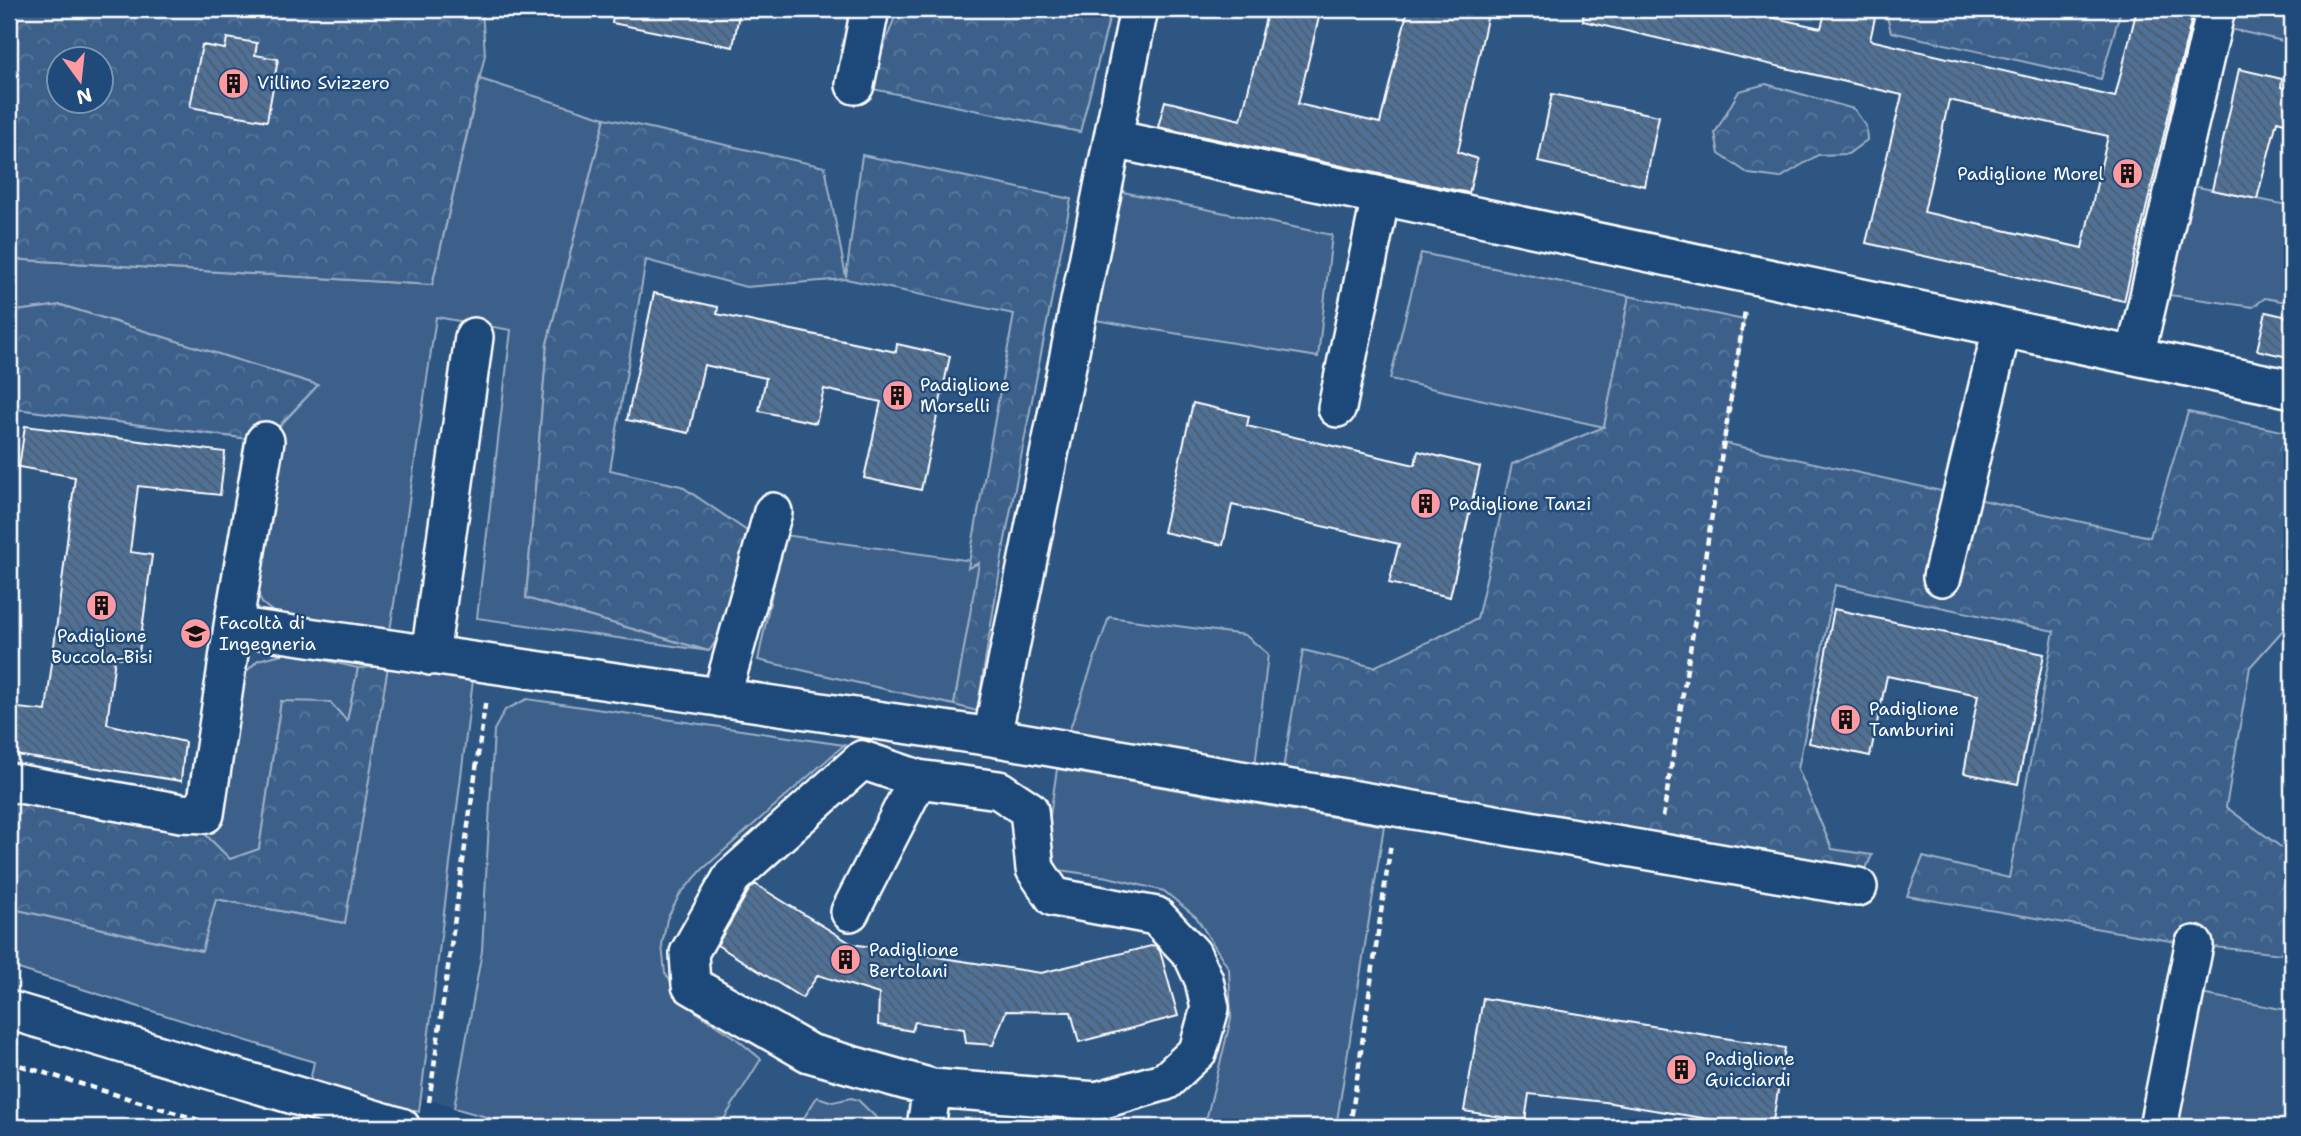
<svg xmlns="http://www.w3.org/2000/svg" width="2301" height="1136" viewBox="0 0 2301 1136" font-family="'Shantell Sans',sans-serif">
  <defs>
    <pattern id="forest-crowns" width="20" height="18" patternUnits="userSpaceOnUse" patternTransform="scale(1.75)"><rect width="20" height="18" fill="#3c618b"/><path d="M2 6a3 3 0 1 1 6 0M12 15a3 3 0 1 1 6 0" fill="none" stroke="#59799c"/></pattern>
    <pattern id="building-back-hatch" width="6" height="6" patternUnits="userSpaceOnUse" patternTransform="scale(1.75)"><rect width="6" height="6" fill="#507197"/><path d="M-1 5l2 2M0 0l6 6M5-1l2 2" fill="none" stroke="#4e5b6a"/></pattern>
  </defs>
  <rect width="100%" height="100%" fill="#1f4a7a"/>
  <filter id="ink" filterUnits="userSpaceOnUse"><feTurbulence type="fractalNoise" baseFrequency=".0143" numOctaves="2"/><feDisplacementMap in="SourceGraphic" scale="14" xChannelSelector="R" yChannelSelector="G"/><feConvolveMatrix kernelMatrix="1 2 1 2 8 2 1 2 1" color-interpolation-filters="sRGB"/></filter>
  <g filter="url(#ink)">
    <!-- built -->
    <path fill="#2e5683" fill-rule="evenodd" d="M9 9H2292V1127H522L454 1108 315 1062 9 950ZM60 60H102V102H60Z"/>
    <!-- grass -->
    <path fill="#3c618b" stroke="#9eb0c5" stroke-width="2" d="M2216 9H2292V43L2212 25Z
      M480 79 605 118 547 344 526 598 709 651 477 618 511 330 436 317 389 638 277 615 262 603 255 587 276 430 318 385 61 305 9 312V259L432 285Z
      M2188 185 2292 206V303L2265 298 2253 307 2169 295Z
      M1103 188 1332 235 1318 357 1077 317Z
      M1421 253 1629 296 1604 427 1390 379Z
      M784 535 980 562 954 705 758 660Z
      M1109 617 1245 635 1268 654 1254 775 1065 743Z
      M290 652 358 668 347 722 281 701 259 849 229 860 201 830 239 679 258 660Z
      M388 666 473 680 419 1112 310 1081 314 1062 9 966V908L201 951 216 899 344 923Z
      M527 699 844 745 703 869 680 894 667 919 662 945 665 973 679 994 696 1012 733 1036 761 1059 724 1119 737 1127H522L454 1108 482 951 494 730 505 710Z
      M1057 769 1384 826 1336 1127H942V1124L1186 1126 1204 1121 1207 1116 1231 1019 1229 969 1196 917 1164 891 1108 877 1059 870 1051 856 1048 829Z
      M2201 994 2292 1011V1127H2174Z
      M817 1097 833 1102 851 1098 858 1100 886 1127H798Z"/>
    <!-- forest -->
    <path fill="url(#forest-crowns)" stroke="#9eb0c5" stroke-width="2" fill-rule="evenodd" d="M9 9H482L485 55 432 285 9 259ZM60 60H102V102H60Z
      M898 9H1110L1111 12 1080 132 868 88Z
      M1889 9H2121L2101 79 1891 32 1887 17Z
      M1766 84 1854 109 1866 126 1867 140 1848 154 1818 155 1780 178 1749 174 1719 154 1715 133 1739 91Z
      M605 118 825 167 846 277 862 155 1071 199 1004 545 977 711 954 705 979 563 968 568 1014 314 846 279 746 287 646 260 610 470 681 486 778 552 709 651 526 598 547 344Z
      M1629 296 1744 320 1724 443 2150 537 2188 412 2292 433V620L2250 667 2226 807 2292 855V955L2194 945 1907 896 1923 857 2009 878 2054 631 1835 585 1798 769 1832 849 1872 855 1858 887 1280 787 1303 650 1374 667 1477 619 1512 464 1604 427Z
      M61 305 318 385 265 441 9 408V312Z
      M388 666 345 923 216 899 202 951 9 908V795L201 830 230 859 259 849 281 701 330 702 347 721 358 668Z"/>
    <!-- building -->
    <path fill="url(#building-back-hatch)" stroke="#fff" stroke-width="2" fill-rule="evenodd" d="M614 9H740L733 47 612 23Z
      M1268 9H1321L1298 104 1380 123 1408 9H1489L1458 152 1477 159 1469 193 1158 127 1165 101 1241 120Z
      M1584 9H1753L1752 13 1821 28 1826 9H1877L1870 40 2115 97 2137 9H2194L2124 301 1866 243 1902 95 1583 21ZM1949 100 2108 136 2082 248 1924 212Z
      M227 38 257 43 255 55 278 59 267 121 190 107 202 45 225 49Z
      M2239 69 2282 79 2281 87 2292 90V125L2277 121 2257 199 2212 190Z
      M1552 94 1659 116 1645 186 1538 162Z
      M654 293 718 307 717 314 896 352 897 344 950 356 921 490 864 478 881 402 824 389 816 423 759 411 766 378 704 365 689 433 627 420Z
      M2266 312 2292 318V358L2257 350Z
      M1193 403 1249 416 1247 426 1415 465 1418 451 1480 467 1450 597 1389 583 1399 544 1232 505 1223 545 1163 532Z
      M25 426 225 452 220 495 138 486 130 552 152 555 138 660 115 657 107 724 185 742 181 781 9 754V707L46 711 75 477 19 467Z
      M1834 609 2044 654 2018 784 1964 773 1978 695 1887 676 1870 756 1809 743Z
      M755 884 852 944 1041 973 1155 945 1160 951 1178 1016 1079 1042 1071 1012 1006 1011 993 1045 966 1043 964 1029 915 1022 912 1031 878 1025 879 994 818 975 802 998 717 945 749 890Z
      M1483 998 1785 1048 1772 1127H1720L1721 1121 1605 1102 1529 1094 1525 1121 1464 1111Z"/>
    <g fill="none" stroke-linecap="round" stroke-linejoin="round">
      <defs>
        <path id="minor" d="M855 85 870 9
          M1113 139 2135 356 2216 9
          M2135 356 2292 389
          M1337 408 1381 196
          M1942 577 2002 328
          M233 626 992 737 1858 887
          M430 656 474 337
          M721 698 773 512
          M992 737 1139 9
          M862 760 918 779 999 790 1029 810 1035 869 1054 897 1156 916 1192 954 1204 980 1210 1008 1198 1051 1166 1081 1097 1101 932 1088 809 1053 691 985 689 953 732 877Z
          M9 782 181 813 205 814 233 626 265 441
          M850 912 918 779
          M9 1010 401 1127
          M926 1127 932 1088
          M2158 1127 2194 945"/>
      </defs>
      <!-- minor casing -->
      <use href="#minor" stroke="#fff" stroke-width="42"/>
      <!-- path -->
      <path stroke="#fff" stroke-width="4.5" stroke-dasharray="7 5" stroke-linecap="butt" d="M1663 817 1745 311
        M9 1062 222 1127
        M429 1102 486 698
        M1350 1127 1391 843"/>
      <!-- minor -->
      <use href="#minor" stroke="#1f4a7a" stroke-width="37"/>
    </g>
  </g>
  <!-- icons -->
  <defs>
    <symbol id="building-disc" viewBox="-11 -11 22 22"><circle r="9.5" fill="#ff9aa2" stroke="#1f4a7a"/><path d="M-4-6H4V6H1V3H-1V6H-4ZM-2.5-4.3h1.7v1.8h-1.7ZM.8-4.3h1.7v1.8H.8ZM-2.5-1h1.7V.8h-1.7ZM.8-1h1.7V.8H.8Z" fill="#111"/></symbol>
    <symbol id="university-disc" viewBox="-11 -11 22 22"><circle r="9.5" fill="#ff9aa2" stroke="#1f4a7a"/><path d="M0-5L7-2L0 1L-7-2ZM-4 1L0 2.5L4 1V4Q0 6-4 4Z" fill="#111"/></symbol>
  </defs>
  <g fill-rule="evenodd">
    <use href="#building-disc" x="216" y="66" width="35" height="35"/>
    <use href="#building-disc" x="2110" y="156" width="35" height="35"/>
    <use href="#building-disc" x="880" y="378" width="35" height="35"/>
    <use href="#building-disc" x="1408" y="486" width="35" height="35"/>
    <use href="#building-disc" x="84" y="588" width="35" height="35"/>
    <use href="#university-disc" x="178" y="616" width="35" height="35"/>
    <use href="#building-disc" x="1828" y="702" width="35" height="35"/>
    <use href="#building-disc" x="828" y="942" width="35" height="35"/>
    <use href="#building-disc" x="1664" y="1052" width="35" height="35"/>
  </g>
  <g text-anchor="middle" stroke-width="5" stroke-linejoin="round" paint-order="stroke">
    <!-- poi labels -->
    <g font-size="18" fill="#fff" stroke="#1f4a7a" text-anchor="start">
      <text x="257" y="89">Villino Svizzero</text>
      <text x="2104" y="180" text-anchor="end">Padiglione Morel</text>
      <text x="920" y="391">Padiglione<tspan x="920" dy="21">Morselli</tspan></text>
      <text x="1449" y="510">Padiglione Tanzi</text>
      <text x="219" y="629">Facoltà di<tspan x="219" dy="21">Ingegneria</tspan></text>
      <text x="102" y="642" text-anchor="middle">Padiglione<tspan x="102" dy="21">Buccola-Bisi</tspan></text>
      <text x="1869" y="715">Padiglione<tspan x="1869" dy="21">Tamburini</tspan></text>
      <text x="869" y="956">Padiglione<tspan x="869" dy="21">Bertolani</tspan></text>
      <text x="1705" y="1065">Padiglione<tspan x="1705" dy="21">Guicciardi</tspan></text>
    </g>
  </g>
  <!-- margin -->
  <rect width="2301" height="1136" fill="none" stroke="#1f4a7a" stroke-width="35"/>
  <rect x="18" y="18" width="2266" height="1101" fill="none" stroke="#fff" stroke-width="2.5" filter="url(#ink)"/>
  <!-- north arrow -->
  <g transform="translate(80 80) rotate(165)"><circle r="33" fill="#1f4a7a" stroke="#7992af" stroke-width="2"/>
  <path d="M0-5L12 26L0 18L-12 26Z" fill="#ff9aa2"/>
  <text y="-10" font-size="19" font-weight="bold" text-anchor="middle" fill="#ffffff">N</text>
  </g>
</svg>
